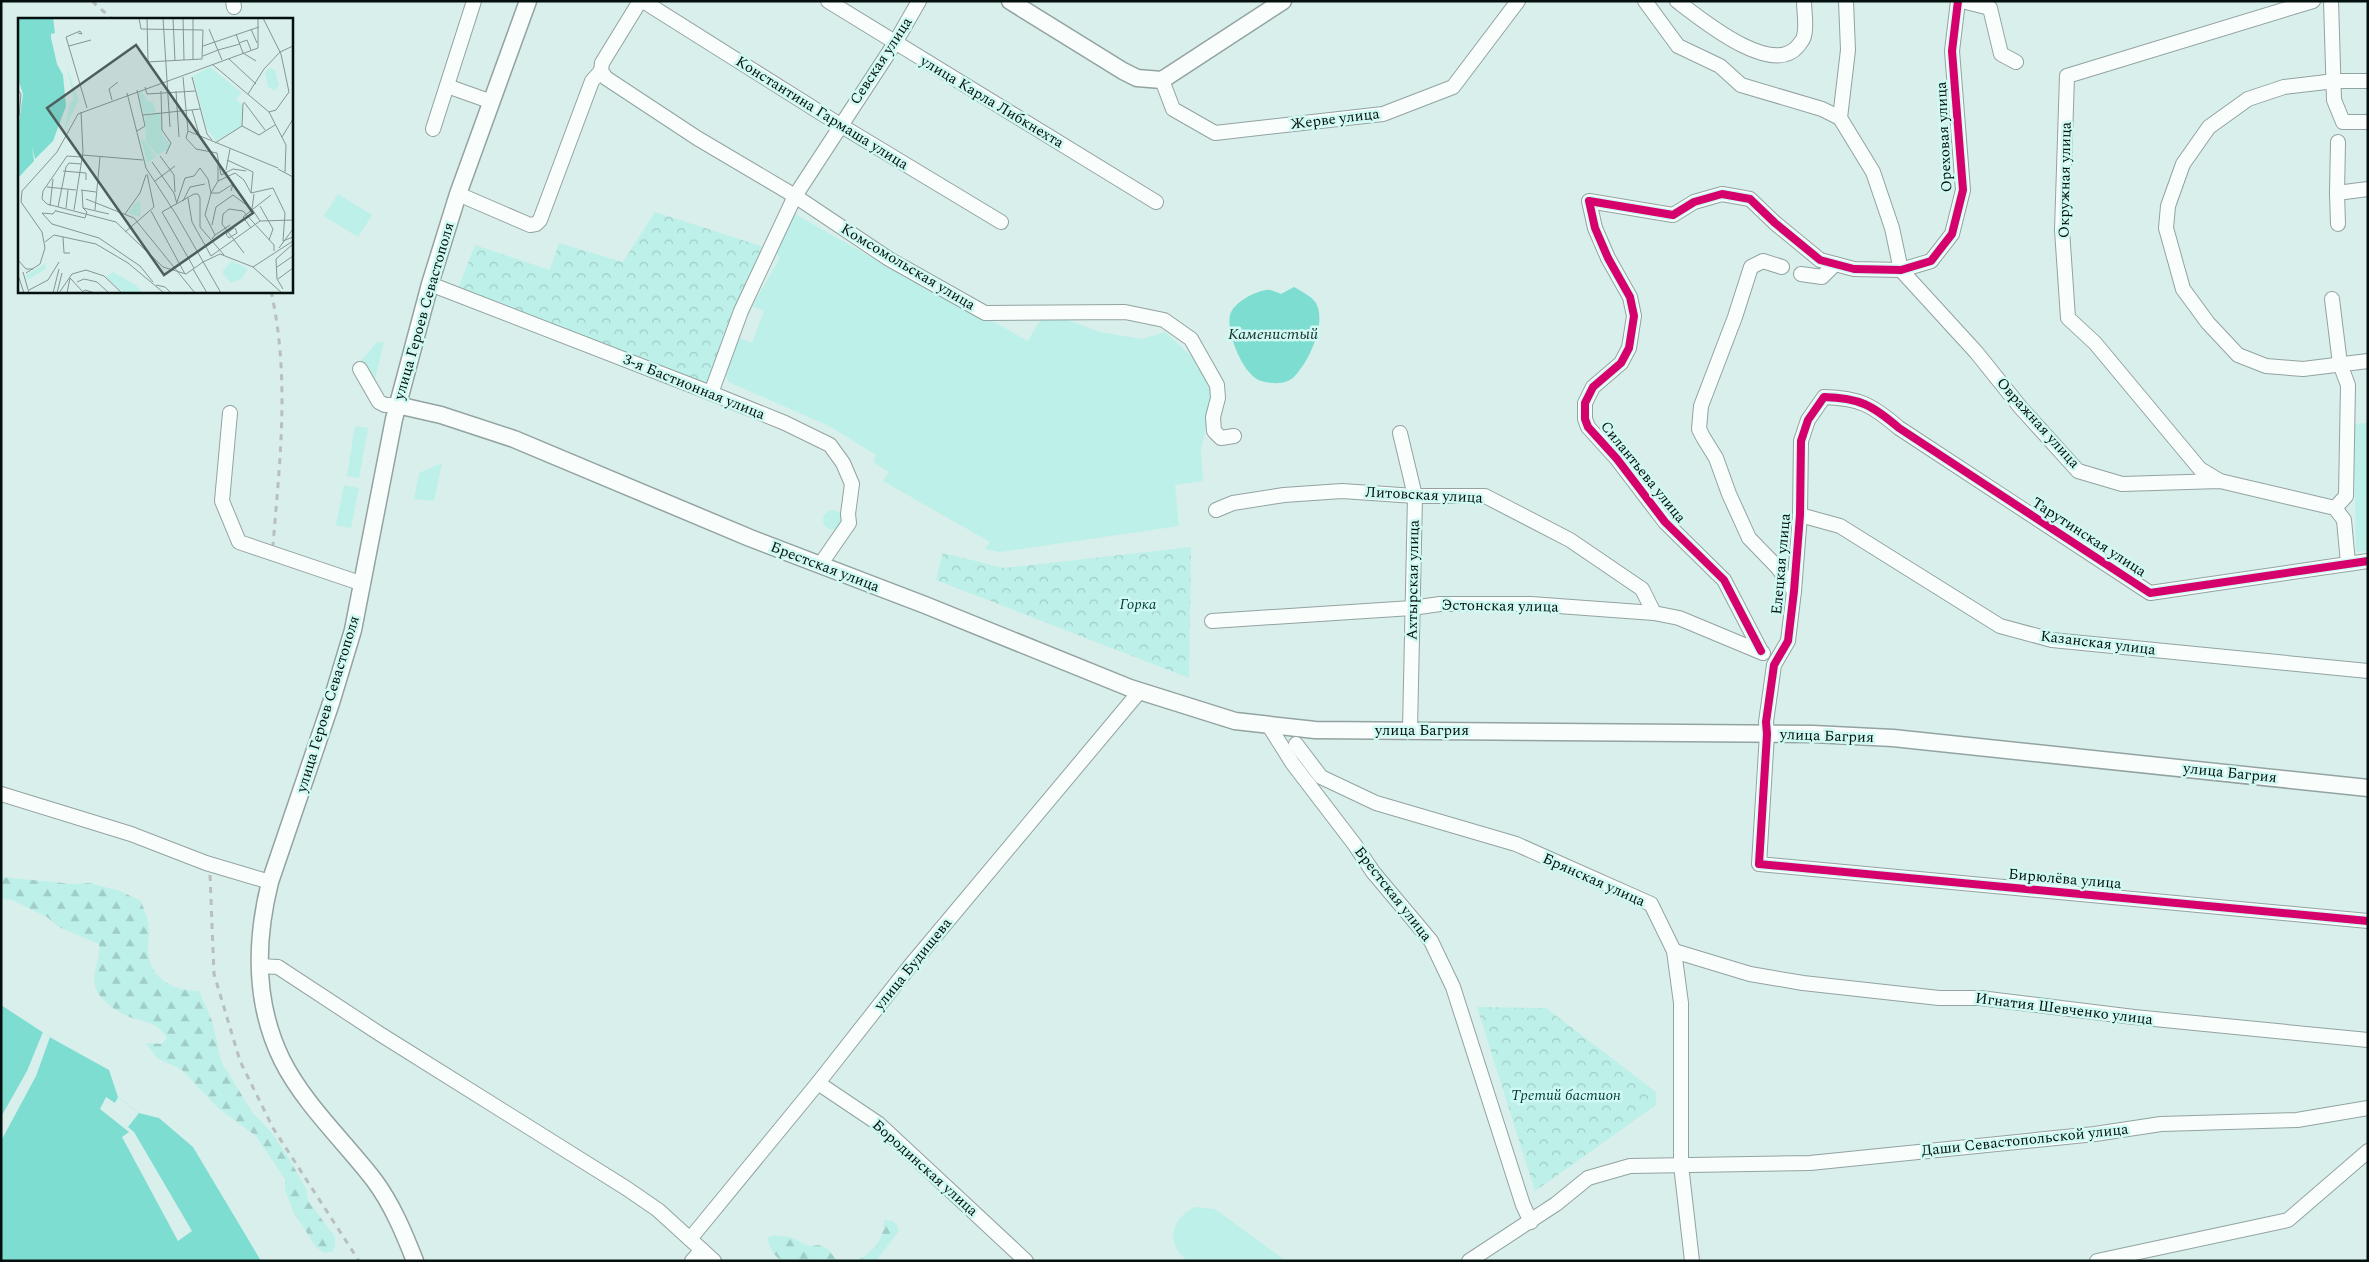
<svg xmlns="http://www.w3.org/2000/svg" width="2369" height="1262" font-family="Spectral,serif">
<defs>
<pattern id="forest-firs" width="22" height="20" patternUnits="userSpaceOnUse" patternTransform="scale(1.25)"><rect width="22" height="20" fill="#bcf0e8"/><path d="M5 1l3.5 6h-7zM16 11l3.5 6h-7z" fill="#a0cdc6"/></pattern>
<pattern id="park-crowns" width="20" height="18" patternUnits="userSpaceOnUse" patternTransform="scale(1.25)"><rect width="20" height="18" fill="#bcf0e8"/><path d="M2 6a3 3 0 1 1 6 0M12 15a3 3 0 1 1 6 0" fill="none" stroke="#a0cdc6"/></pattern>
</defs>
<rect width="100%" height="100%" fill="#d9efec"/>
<g fill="#bcf0e8">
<path d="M 338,194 L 372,215 L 358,237 L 324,216 Z"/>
<path d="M 793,213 L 917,283 L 919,281 L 1028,341 L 1045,312 L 1100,332 L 1142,339 L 1165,332 L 1200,364 L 1215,389 L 1201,449 L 1203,481 L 1175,485 L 1179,526 L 1000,552 L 985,549 L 990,542 L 883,481 L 889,472 L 873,462 L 876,455 L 829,426 L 729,382 L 724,374 L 739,338 L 752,343 L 764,311 L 752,306 L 780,258 L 775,252 Z"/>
<path d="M 377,342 L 384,342 L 375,378 L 369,377 L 361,361 Z"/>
<path d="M 2368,423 L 2368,551 L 2356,552 L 2354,424 Z"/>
<path d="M 355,426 L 368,428 L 359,478 L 347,476 Z"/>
<path d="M 442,463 L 434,501 L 414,499 L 419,473 Z"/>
<path d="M 344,485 L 359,488 L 351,528 L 336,525 Z"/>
<circle cx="833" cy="520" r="10"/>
<path d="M 1196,1207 L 1215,1209 L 1286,1261 L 1188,1261 C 1164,1244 1171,1217 1196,1207 Z"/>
</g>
<g fill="url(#forest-firs)">
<path d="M 1,877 L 73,884 L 89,883 L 120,891 L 141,901 C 143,908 147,915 148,923 C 150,933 147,944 148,954 C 152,980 174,991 199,991 L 212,1021 L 221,1061 L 252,1112 L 271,1132 L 290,1160 L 306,1189 L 308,1201 L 335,1237 L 335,1245 L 332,1252 L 323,1252 L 316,1247 L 293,1211 L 285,1190 L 285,1179 L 256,1136 L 218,1108 L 182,1070 L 157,1058 L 146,1043 L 162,1044 L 167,1038 C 157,1023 150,1023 135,1019 C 120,1014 99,1001 95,986 C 92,971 101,958 99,944 L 59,927 L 47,917 L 12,900 L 1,898 Z"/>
<path d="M 884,1220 L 892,1221 L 897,1225 L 899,1231 L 876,1261 L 857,1261 C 874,1251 884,1240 884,1220 Z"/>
<path d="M 773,1235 L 790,1237 L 809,1246 L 819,1245 L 828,1249 L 837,1261 L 781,1261 L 773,1253 L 767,1238 Z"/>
</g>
<g fill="url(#park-crowns)">
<path d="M 655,212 L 764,247 L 709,384 L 458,289 L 475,245 L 550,270 L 559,243 L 623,262 Z"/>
<path d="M 1191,547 L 1189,678 L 936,580 L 943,553 L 1004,568 Z"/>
<path d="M 1477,1007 L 1546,1008 L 1656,1092 L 1656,1105 L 1535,1191 Z"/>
</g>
<g fill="#7dddd1">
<path d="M 1294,287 C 1301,291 1311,296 1316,303 C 1327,323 1309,362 1294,377 C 1285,385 1272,384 1261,381 C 1243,376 1226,332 1230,315 C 1234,302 1254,292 1266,290 C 1271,289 1276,292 1281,294 Z"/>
<path d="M 1,1005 L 53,1039 L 109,1070 L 118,1097 L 139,1113 L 159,1118 L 193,1147 L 261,1261 L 1,1261 Z"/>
</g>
<g fill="#d9efec">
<path d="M 43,1032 L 50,1037 L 36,1076 L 1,1141 L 1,1117 L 27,1071 Z"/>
<path d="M 106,1097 L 115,1103 L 118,1097 L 139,1113 L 128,1127 L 134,1132 L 192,1231 L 178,1241 L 122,1137 L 129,1132 L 100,1109 Z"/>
</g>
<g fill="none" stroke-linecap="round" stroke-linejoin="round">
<defs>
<g id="minor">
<path d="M 233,1 L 234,7"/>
<path d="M 643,1 L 840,125 L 1001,222"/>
<path d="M 828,1 L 1156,202"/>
<path d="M 1645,1 L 1678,46 L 1720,66 L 1741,85 L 1822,109 L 1840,118"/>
<path d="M 1677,1 C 1701,19 1772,78 1798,46 C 1800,43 1804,39 1804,36 C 1807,26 1804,12 1804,1"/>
<path d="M 1846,1 L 1848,50 L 1840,118 L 1873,172 L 1892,228 L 1901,270"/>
<path d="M 1962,1 L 1990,8 L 2001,54 L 2016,62"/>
<path d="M 2331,1 L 2334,100 L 2343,122 L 2368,122"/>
<path d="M 601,71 L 606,78 L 697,138 L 795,196 L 889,259 L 985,313 L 1125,312 L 1164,320 L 1191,339 L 1217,385 L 1218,398 L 1213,417 L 1214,431 L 1221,438 L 1234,436"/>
<path d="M 601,71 L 602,63 L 640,1"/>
<path d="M 1162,80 L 1173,109 L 1215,133 L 1383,114 L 1453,87 L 1518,1"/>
<path d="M 2368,81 L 2335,81 L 2284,87 L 2248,99 L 2209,127 L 2183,164 L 2168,206 L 2166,228 L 2183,289 L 2208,323 L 2238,355 L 2266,366 L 2303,369 L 2368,361"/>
<path d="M 447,86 L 492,102"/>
<path d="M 433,129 L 474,1"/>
<path d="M 2338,142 L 2337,193 L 2368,189"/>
<path d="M 2337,193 L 2338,224"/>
<path d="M 458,194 L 530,225 L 536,224 L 540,220 L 592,81 L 601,71"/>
<path d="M 1782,267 L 1763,261 L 1751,267 L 1735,317 L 1701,406 L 1699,429 L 1703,437 L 1716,458 L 1729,494 L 1749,538 L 1778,568 L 1794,591"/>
<path d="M 1901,270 L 1976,352 L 2021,408 L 2078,471 L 2122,484 L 2220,481 L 2335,508 L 2344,520 L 2348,563"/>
<path d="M 1801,274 L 1822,277 L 1835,264"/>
<path d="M 430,284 L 711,393 L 785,423 L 830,445 L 843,463 L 852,484 L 848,514 L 849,523 L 820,565"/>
<path d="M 2332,299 L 2340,364 L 2348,385 L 2346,496 L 2335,508"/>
<path d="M 360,369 L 379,402 L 385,405 L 397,405"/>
<path d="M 711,393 L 741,311 L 795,196 L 895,43 L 919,1"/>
<path d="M 230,413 L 222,501 L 239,542 L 363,584"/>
<path d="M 1400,433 L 1415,496 L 1410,730"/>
<path d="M 2220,481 L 2200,469 L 2095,343 L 2068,318 L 2062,230 L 2067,76 L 2313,1"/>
<path d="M 1216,510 L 1233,503 L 1284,495 L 1342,491 L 1415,496 L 1485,496 L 1570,540 L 1642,589 L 1654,613"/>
<path d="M 1800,515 L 1840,526 L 2000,626 L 2052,640 L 2368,671"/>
<path d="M 2368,561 L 2150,593 L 1899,428 C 1872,405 1860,398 1824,397 L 1808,420 L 1801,441 L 1800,515 L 1794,591 L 1788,641 L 1774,665 L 1766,722 L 1767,734 L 1759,864 L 2368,921"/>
<path d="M 1212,621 L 1412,608 L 1440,604 L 1531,604 L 1654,613 L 1679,618 L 1763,653"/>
<path d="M 1761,651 L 1724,580 L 1665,522 L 1617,459 L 1588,427 L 1585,419 L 1585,403 L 1593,387 L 1621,363 L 1629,348 L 1634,316 L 1630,297 L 1608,258 L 1595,228 L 1589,201 L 1673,215 L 1694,202 L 1722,194 L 1750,199 L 1775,223 L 1820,260 L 1854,269 L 1901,270 L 1931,261 L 1952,234 L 1963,190 L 1952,51 L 1958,1"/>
<path d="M 1269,726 L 1293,764 L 1355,845 L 1373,872 L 1431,941 L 1453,987 L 1523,1205 L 1531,1222"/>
<path d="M 1296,744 L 1321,777 L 1376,803 L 1516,844 L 1651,904 L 1674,951 L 1681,1003 L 1681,1165 L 1692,1261"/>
<path d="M 1,794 L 131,834 L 206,863 L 270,882"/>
<path d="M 1674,951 L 1750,974 L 1803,983 L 1939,998 L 1980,998 L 2134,1017 L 2368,1040"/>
<path d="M 259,966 L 278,967 L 380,1034 L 626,1188 L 658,1210 L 714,1261"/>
<path d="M 818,1083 L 879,1124 L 1026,1261"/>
<path d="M 690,1239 L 818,1083 L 910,966 L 1140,691"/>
<path d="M 692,1261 L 702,1250"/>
<path d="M 1469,1261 L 1556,1204 L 1588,1178 L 1630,1166 L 1810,1163 L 2095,1134 L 2161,1124 L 2297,1120 L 2368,1108"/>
<path d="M 2097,1261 L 2288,1220 L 2368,1151"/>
</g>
<g id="major">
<path d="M 1010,1 L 1123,71 L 1137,78 L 1162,80 L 1283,1"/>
<path d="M 397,405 L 441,415 L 514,439 L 750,538 L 925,605 L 1130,688 L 1235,721 L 1315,730 L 1813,734 L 1893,738 L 2368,788"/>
<path d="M 415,1261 C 404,1233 392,1204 374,1180 C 344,1141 304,1104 282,1060 C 254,1003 255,942 270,882 L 331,703 L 353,630 L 394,419 L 430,284 L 458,194 L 528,1"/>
</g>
</defs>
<use href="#minor" stroke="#92a3a1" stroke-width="16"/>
<use href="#major" stroke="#92a3a1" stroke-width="19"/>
<use href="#minor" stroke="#f9fdfc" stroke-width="14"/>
<use href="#major" stroke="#f9fdfc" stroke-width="16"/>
<g stroke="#b9bfbd" stroke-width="3" stroke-dasharray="6 6" stroke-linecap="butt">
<path d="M 92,1 L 112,19"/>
<path d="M 271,291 C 290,376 280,459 273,545"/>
<path d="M 210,875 L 214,974 L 240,1061 L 273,1128 L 359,1261"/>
</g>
<defs>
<g id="cycleway">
<path d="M 2368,561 L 2150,593 L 1899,428 C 1872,405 1860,398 1824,397 L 1808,420 L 1801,441 L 1800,515 L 1794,591 L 1788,641 L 1774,665 L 1766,722 L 1767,734 L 1759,864 L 2368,921"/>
<path d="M 1761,651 L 1724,580 L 1665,522 L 1617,459 L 1588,427 L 1585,419 L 1585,403 L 1593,387 L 1621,363 L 1629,348 L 1634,316 L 1630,297 L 1608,258 L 1595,228 L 1589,201 L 1673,215 L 1694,202 L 1722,194 L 1750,199 L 1775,223 L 1820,260 L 1854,269 L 1901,270 L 1931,261 L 1952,234 L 1963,190 L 1952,51 L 1958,1"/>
</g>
</defs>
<use href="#cycleway" stroke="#cff9f2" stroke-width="11"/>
<use href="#cycleway" stroke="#d6006c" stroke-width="8"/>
</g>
<g text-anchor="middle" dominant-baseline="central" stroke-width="5" stroke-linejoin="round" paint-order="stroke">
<g font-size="15" fill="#03100e" stroke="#cff9f2">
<text transform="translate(881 61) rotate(-57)">Севская улица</text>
<text transform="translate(992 102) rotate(31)">улица Карла Либкнехта</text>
<text transform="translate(822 113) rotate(32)">Константина Гармаша улица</text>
<text transform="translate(1335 119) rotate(-7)">Жерве улица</text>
<text transform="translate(1944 137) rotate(-93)">Ореховая улица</text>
<text transform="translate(2065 180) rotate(-89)">Окружная улица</text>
<text transform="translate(908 267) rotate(31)">Комсомольская улица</text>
<text transform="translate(424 311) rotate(-74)">улица Героев Севастополя</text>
<text transform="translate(694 387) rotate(22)">3-я Бастионная улица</text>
<text transform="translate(2038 423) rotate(48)">Овражная улица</text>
<text transform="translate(1643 472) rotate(51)">Силантьева улица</text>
<text transform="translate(1424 495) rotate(3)">Литовская улица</text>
<text transform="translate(2089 537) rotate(33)">Тарутинская улица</text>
<text transform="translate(1781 564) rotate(-85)">Елецкая улица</text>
<text transform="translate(825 567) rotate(21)">Брестская улица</text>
<text transform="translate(1413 580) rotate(-89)">Ахтырская улица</text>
<text transform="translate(1500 606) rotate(1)">Эстонская улица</text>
<text transform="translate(2098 643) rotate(7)">Казанская улица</text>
<text transform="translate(328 704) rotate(-73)">улица Героев Севастополя</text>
<text x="1422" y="730">улица Багрия</text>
<text transform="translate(1827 736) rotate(2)">улица Багрия</text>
<text transform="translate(2230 773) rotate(6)">улица Багрия</text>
<text transform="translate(2065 879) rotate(5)">Бирюлёва улица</text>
<text transform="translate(1594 880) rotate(24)">Брянская улица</text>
<text transform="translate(1393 894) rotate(52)">Брестская улица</text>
<text transform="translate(913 964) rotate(-51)">улица Будищева</text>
<text transform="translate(2064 1009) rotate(7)">Игнатия Шевченко улица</text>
<text transform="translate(2025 1140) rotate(-6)">Даши Севастопольской улица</text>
<text transform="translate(925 1168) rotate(42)">Бородинская улица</text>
</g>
<g font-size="15" font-style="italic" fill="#003c36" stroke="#cff9f2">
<text x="1138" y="604">Горка</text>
<text x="1566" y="1095">Третий бастион</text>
</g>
<g font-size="16" font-style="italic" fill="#182e2a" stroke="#cff9f2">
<text x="1273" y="334">Каменистый</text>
</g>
</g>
<g transform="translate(18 18)">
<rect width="275" height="275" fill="#d9efec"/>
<path d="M 251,50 L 257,52 L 261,67 L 257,72 L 260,74 L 250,69 L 247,55 ZM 142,94 L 145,117 L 152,126 L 150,132 L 139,137 L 128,124 L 127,98 Z" fill="#bcf0e8"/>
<path d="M 48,48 L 61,82 L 46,113 L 52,84 L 56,81 ZM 28,245 L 28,251 L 9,262 L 8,257 Z" fill="#bcf0e8"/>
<path d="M 192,49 L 224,75 L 218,81 L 224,87 L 223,108 L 198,123 L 189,111 L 175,58 ZM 124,73 L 130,84 L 135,84 L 138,94 L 126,96 L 120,74 ZM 125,121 L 138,139 L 129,145 L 123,122 ZM 120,182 L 123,186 L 122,199 L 110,195 ZM 214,243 L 230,251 L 223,261 L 213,265 L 204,254 ZM 95,254 L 117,267 L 125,275 L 106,275 L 88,259 Z" fill="#bcf0e8"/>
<path d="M 0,0 L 35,0 L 37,15 L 33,16 L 33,20 L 39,46 L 45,57 L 48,88 L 35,123 L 17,141 L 14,129 L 16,143 L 0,160 L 0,111 L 5,76 L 0,61 Z" fill="#7dddd1"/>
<path fill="none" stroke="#839693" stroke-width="1" d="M 121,0 L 123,11 L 185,12 L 184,41 L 129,44M 129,0 L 130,43M 145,0 L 152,109M 155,0 L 157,43M 165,0 L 166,42M 175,0 L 175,42M 245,0 L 263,36 L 271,74 L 258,92 L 251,94M 191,11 L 204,42M 233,11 L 239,25M 60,15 L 64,16 L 62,13 L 48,19 L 69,90M 218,16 L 225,35 L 238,43M 221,25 L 229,22 L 233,32M 51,28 L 73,22M 185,28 L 241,9M 200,32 L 222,26M 185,38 L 200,32M 211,41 L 238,66M 194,46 L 251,94 L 268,127 L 267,154M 165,59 L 170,113 L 260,150M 174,59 L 189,116 L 194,122M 127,69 L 129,76 L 177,73M 0,72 L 3,76 L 1,98M 119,72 L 127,108 L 119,113M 143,73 L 144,112 L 153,125 L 148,136M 158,73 L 161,119M 109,75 L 128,150 L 159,198 L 203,275M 230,76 L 246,51 L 262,34 L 275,28M 94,82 L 91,71 L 100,64M 226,84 L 247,112M 174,92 L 181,116M 125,97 L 182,91M 224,108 L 241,117 L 257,107M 224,108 L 225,85M 170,113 L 168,120 L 178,131 L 199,135M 264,119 L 275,101M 197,125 L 224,108M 199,135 L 203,157 L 215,151 L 228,153M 64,137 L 125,142M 142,138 L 156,157 L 157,174M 64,139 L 49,138 L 25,173 L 24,181 L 29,186 L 98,204 L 145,249 L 168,256 L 185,244M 200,142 L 200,163M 209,142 L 235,154 L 233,175M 134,144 L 156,175 L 159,186M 182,150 L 190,161 L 193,175M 260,151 L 275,159M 208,152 L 212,131M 45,153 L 68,155 L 68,162M 137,163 L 157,148M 29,169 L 58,172M 63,172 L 78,174M 64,172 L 65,190 L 91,196M 193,175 L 201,175 L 215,166 L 213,173M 170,180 L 174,204 L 193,238 L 242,203 L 275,202M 68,181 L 116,200 L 177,275M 165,183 L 172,169 L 187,166M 159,184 L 167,160 L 176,158 L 182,150M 32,188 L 35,161M 242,188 L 255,211 L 251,222M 40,189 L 48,149 L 51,145 L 63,146M 48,190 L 50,172M 234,191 L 236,176M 56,192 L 65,134 L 63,94M 77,192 L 82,139M 38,193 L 67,200 L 69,194 L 65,190M 133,193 L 167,256M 24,195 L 34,206 L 81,220 L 122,248 L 135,264M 24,195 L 35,196 L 38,192M 107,196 L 122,175 L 128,157M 194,207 L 198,189 L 215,177 L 234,191 L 242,203M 216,210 L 208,216 L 211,220 L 219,215 L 217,210M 233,210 L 225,199 L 253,177M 107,214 L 136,189 L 129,156M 197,217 L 212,207M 45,219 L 46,235 L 52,235M 194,221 L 197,217 L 187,197 L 193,175 L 200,163 L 217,155 L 226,162 L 233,175 L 255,170 L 267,195 L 265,223 L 275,219M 27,224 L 36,217 L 78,226 L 110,245 L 146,275M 261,230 L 275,211M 226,235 L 204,206 L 205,196 L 211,191 L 225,193 L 256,227 L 256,233M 0,242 L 8,251 L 15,251M 185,244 L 202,236 L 235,249 L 275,223M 235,249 L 264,275M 259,249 L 275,238M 176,250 L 144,194 L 176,176 L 180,176 L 182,180 L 182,209 L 206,237M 175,251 L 189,275M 5,254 L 11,275M 8,255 L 22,246 L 27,230 L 24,214 L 3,184 L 4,173 L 39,134 L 60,96 L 240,30 L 240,0M 0,257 L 6,275M 52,260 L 66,275M 260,261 L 275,250M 59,264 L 66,261 L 79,264 L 91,275M 138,267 L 147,269 L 153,275M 265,271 L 259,261 L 258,241 L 275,226M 11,272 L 30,262 L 41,244M 35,275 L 41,251M 39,275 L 44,255M 41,275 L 54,256 L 68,252 L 86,258 L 104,275M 49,275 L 52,260M 63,275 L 67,272 L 77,275"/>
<path fill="#4e5e5c" fill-opacity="0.15" stroke="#4e5e5c" stroke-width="2.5" d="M 118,27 L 235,195 L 146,257 L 29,90 Z"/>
<rect width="275" height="275" fill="none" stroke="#03100e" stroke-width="2.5"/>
</g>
<rect width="2369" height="1262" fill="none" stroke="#03100e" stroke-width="5"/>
</svg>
